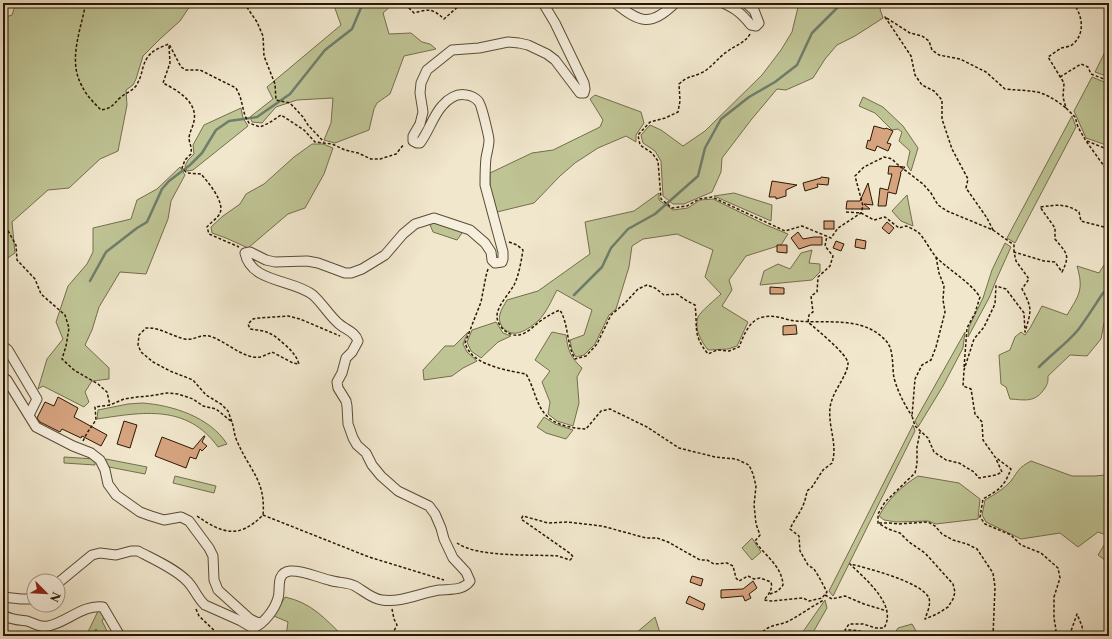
<svg xmlns="http://www.w3.org/2000/svg" width="1112" height="639" font-family="'Libre Caslon Text',serif">
<rect width="100%" height="100%" fill="#f1e7cd"/>
<filter id="stains"><feTurbulence type="fractalNoise" baseFrequency=".005" numOctaves="4"/><feColorMatrix values="0 0 0 0 .2 0 0 0 0 .09 0 0 0 0 .02 0 0 0 .5 -.17"/></filter>
<radialGradient id="worn" r=".72"><stop offset=".6" stop-color="#630" stop-opacity="0"/><stop offset="1" stop-color="#630" stop-opacity=".3"/></radialGradient>
<g fill="#bfc495" stroke="#756e4b">
<path d="M 16,3 L 192,3 L 180,21 L 161,38 L 143,56 L 136,79 L 133,85 L 126,90 L 127,105 L 118,151 L 100,159 L 69,188 L 48,190 L 12,222 L 15,253 L 3,261 L 3,18 L 12,15 Z"/>
<path d="M 333,3 L 394,3 L 383,13 L 389,34 L 411,33 L 422,42 L 430,44 L 436,49 L 404,56 L 390,94 L 377,103 L 374,109 L 369,130 L 335,143 L 324,140 L 331,123 L 333,98 L 297,100 L 276,107 L 262,123 L 252,122 L 250,117 L 273,99 L 267,87 L 341,25 Z"/>
<path d="M 799,3 L 884,3 L 880,9 L 883,18 L 855,36 L 837,45 L 825,59 L 813,78 L 786,90 L 777,89 L 751,120 L 722,158 L 721,172 L 712,192 L 684,204 L 673,204 L 663,196 L 661,161 L 655,151 L 643,143 L 641,135 L 650,125 L 661,130 L 683,146 L 705,131 L 762,75 L 781,50 L 792,32 Z"/>
<path d="M 1109,44 L 1109,77 L 1095,72 Z"/>
<path d="M 1092,77 L 1109,84 L 1109,146 L 1086,138 L 1074,111 Z"/>
<path d="M 595,95 L 641,112 L 644,123 L 636,135 L 636,142 L 626,136 L 598,148 L 575,163 L 560,176 L 534,203 L 497,212 L 490,190 L 490,173 L 532,153 L 553,150 L 600,127 L 603,120 L 590,99 Z"/>
<path d="M 863,97 L 883,107 L 903,126 L 918,148 L 911,171 L 907,165 L 910,151 L 899,141 L 902,132 L 898,129 L 892,130 L 875,113 L 859,106 Z"/>
<path d="M 241,108 L 243,118 L 248,126 L 193,170 L 187,171 L 185,166 L 188,160 L 194,154 L 193,145 L 204,125 Z"/>
<path d="M 1072,116 L 1076,127 L 1015,243 L 1007,238 Z"/>
<path d="M 312,144 L 323,144 L 333,148 L 324,174 L 305,208 L 288,214 L 248,248 L 226,238 L 212,233 L 211,227 L 223,216 L 240,204 L 246,194 L 264,184 L 294,157 Z"/>
<path d="M 180,167 L 185,175 L 171,201 L 168,219 L 146,274 L 120,272 L 99,307 L 92,330 L 85,345 L 109,368 L 109,379 L 92,381 L 85,392 L 89,402 L 84,407 L 43,386 L 38,389 L 47,359 L 63,339 L 56,322 L 68,286 L 87,264 L 93,252 L 93,228 L 131,219 L 137,200 L 157,189 Z"/>
<path d="M 659,193 L 659,200 L 673,210 L 688,208 L 700,200 L 713,199 L 766,225 L 788,234 L 781,245 L 746,256 L 729,280 L 732,290 L 722,306 L 748,322 L 737,346 L 728,349 L 708,350 C 701,341 694,329 698,317 C 701,311 716,299 721,294 L 705,277 L 713,250 L 677,234 L 643,239 L 632,246 L 629,267 L 616,309 L 609,315 L 595,344 L 584,355 L 576,357 L 572,350 L 570,340 L 584,335 L 592,310 L 557,290 C 551,301 547,312 538,321 C 532,326 524,332 517,333 C 506,335 497,324 500,314 C 501,309 505,304 507,300 L 538,291 L 590,254 L 585,222 L 634,211 Z"/>
<path d="M 734,193 L 772,205 L 771,221 L 714,196 Z"/>
<path d="M 907,195 L 913,226 L 901,221 L 892,211 Z"/>
<path d="M 429,222 L 437,222 L 464,230 L 457,240 L 433,232 Z"/>
<path d="M 1005,243 L 1011,247 L 997,278 L 989,298 L 968,337 L 969,327 L 983,298 L 992,270 Z"/>
<path d="M 812,250 L 809,263 L 820,264 L 820,272 L 812,280 L 760,285 L 764,271 L 778,264 L 790,269 L 801,253 Z"/>
<path d="M 1104,265 L 1109,265 L 1109,320 L 1104,323 L 1101,339 L 1087,356 L 1070,355 L 1048,376 C 1048,382 1048,383 1045,388 C 1035,403 1026,400 1010,399 L 1006,387 L 1001,384 L 999,355 L 1010,350 L 1015,337 L 1021,332 L 1025,335 L 1030,328 L 1042,306 L 1067,315 C 1079,295 1084,290 1077,266 L 1099,273 Z"/>
<path d="M 496,322 L 503,333 L 511,336 L 498,342 L 481,358 L 471,351 L 467,342 L 472,330 Z"/>
<path d="M 468,332 L 463,344 L 467,352 L 477,361 L 463,368 L 452,376 L 424,380 L 423,370 L 445,346 L 454,346 Z"/>
<path d="M 552,332 L 566,335 C 568,350 570,357 582,368 L 577,377 L 579,403 L 573,426 L 557,421 L 548,414 L 550,402 L 542,382 L 550,371 L 535,360 Z"/>
<path d="M 965,332 L 963,348 L 943,386 L 918,427 L 915,421 Z"/>
<path d="M 142,403 C 172,405 210,417 227,444 L 218,447 C 187,404 143,412 97,419 L 98,410 L 128,404 Z"/>
<path d="M 544,417 L 555,424 L 573,430 L 566,439 L 546,433 L 537,427 Z"/>
<path d="M 913,425 L 915,431 L 833,596 L 829,591 Z"/>
<path d="M 64,457 L 95,459 L 95,465 L 64,463 Z"/>
<path d="M 106,459 L 147,467 L 145,474 L 104,466 Z"/>
<path d="M 1031,461 L 1072,476 L 1094,476 L 1106,475 L 1109,468 L 1109,536 L 1098,532 L 1078,547 L 1060,533 L 1021,539 L 986,522 L 982,515 L 985,500 C 994,495 1004,489 1011,481 C 1019,470 1018,468 1031,461 Z"/>
<path d="M 175,476 L 216,486 L 214,493 L 173,483 Z"/>
<path d="M 918,476 L 959,483 L 980,499 L 978,519 L 936,524 L 928,521 L 896,522 L 884,520 L 879,516 C 888,499 902,486 918,476 Z"/>
<path d="M 1109,537 L 1109,563 L 1098,555 Z"/>
<path d="M 752,538 L 761,552 L 752,560 L 742,548 Z"/>
<path d="M 285,597 C 312,603 324,618 343,636 L 286,636 L 288,622 L 274,616 Z"/>
<path d="M 825,600 L 827,608 L 811,636 L 800,636 Z"/>
<path d="M 99,609 L 105,616 L 102,621 L 108,633 L 105,636 L 86,636 Z"/>
<path d="M 655,617 L 661,636 L 622,636 L 623,634 L 636,633 Z"/>
<path d="M 912,624 L 919,636 L 893,636 L 898,628 Z"/>
</g>
<g fill="none" stroke-linecap="round" stroke-linejoin="round">
<g stroke="#6f7d6b" stroke-width="2.5">
<path d="M 90,281 L 106,252 L 137,228 L 147,222 L 162,189 L 169,181 L 190,165 L 202,153 L 216,130 L 229,121 L 257,117 L 290,94 L 325,50 L 352,29 L 363,3"/>
<path d="M 574,295 L 602,267 L 611,248 L 628,229 L 655,214 L 698,176 L 705,148 L 721,119 L 749,97 L 775,82 L 797,65 L 812,33 L 842,3"/>
<path d="M 1039,367 C 1052,354 1066,344 1078,330 C 1087,318 1095,305 1103,293 L 1109,289"/>
<path d="M 93,636 L 96,630"/>
</g>
</g>
<g fill="#d7a480" stroke="#2b1701">
<path d="M 874,126 L 885,129 L 886,128 L 893,131 L 887,143 L 891,144 L 888,151 L 877,146 L 875,151 L 866,148 L 868,140 L 870,141 Z"/>
<path d="M 889,166 L 905,167 L 900,173 L 901,173 L 896,194 L 888,192 L 886,206 L 878,206 L 880,188 L 888,190 L 892,174 L 888,174 Z"/>
<path d="M 821,177 L 829,178 L 828,185 L 817,184 L 818,187 L 805,191 L 803,183 L 821,178 Z"/>
<path d="M 772,181 L 797,185 L 786,190 L 786,196 L 776,199 L 776,197 L 769,197 Z"/>
<path d="M 868,183 L 873,205 L 864,204 L 870,209 L 846,209 L 847,201 L 860,201 Z"/>
<rect x="824" y="221" width="10" height="8"/>
<path d="M 887,222 L 894,228 L 889,234 L 882,228 Z"/>
<path d="M 798,232 L 803,239 L 814,237 L 822,237 L 822,245 L 811,245 L 799,249 L 791,238 Z"/>
<path d="M 856,239 L 866,241 L 865,249 L 855,247 Z"/>
<path d="M 836,241 L 844,244 L 841,251 L 833,248 Z"/>
<path d="M 777,245 L 787,245 L 787,253 L 777,252 Z"/>
<path d="M 770,287 L 784,288 L 784,294 L 770,294 Z"/>
<path d="M 796,325 L 797,334 L 783,335 L 783,326 Z"/>
<path d="M 58,397 L 78,408 L 74,417 L 107,435 L 101,446 L 82,436 L 81,438 L 62,429 L 60,432 L 40,422 L 37,418 L 45,402 L 54,406 Z"/>
<path d="M 124,421 L 137,425 L 130,448 L 117,444 Z"/>
<path d="M 204,436 L 205,436 L 202,442 L 207,446 L 202,451 L 200,449 L 196,459 L 190,457 L 186,468 L 155,456 L 162,437 L 193,449 Z"/>
<path d="M 692,576 L 703,579 L 701,586 L 690,582 Z"/>
<path d="M 753,581 L 757,588 L 749,594 L 751,598 L 745,601 L 743,596 L 721,598 L 721,590 L 743,589 Z"/>
<path d="M 689,596 L 705,604 L 703,610 L 686,603 Z"/>
</g>
<g fill="none" stroke-linecap="round" stroke-linejoin="round">
<defs>
<g id="street">
<path d="M 615,3 C 640,23 651,27 675,3"/>
<path d="M 723,3 C 736,9 741,13 751,25 L 756,26 L 759,23 L 754,10 L 746,3"/>
<path d="M 3,346 L 8,350 L 37,399 L 29,415"/>
<path d="M 3,377 L 7,380 L 36,427 L 73,446 L 91,453 L 100,460 L 105,470 L 108,484 L 116,495 L 140,512 L 151,516 L 164,520 L 181,517 L 189,521 L 209,548 L 213,556 L 214,580 L 218,590 L 250,619 L 256,622 L 261,623"/>
<path d="M 58,583 L 92,555 L 100,553 L 116,555 L 131,551 L 138,551 C 153,559 174,568 186,580 C 194,587 197,598 205,605 L 241,621 L 253,628 C 264,624 275,609 278,598 C 281,589 275,573 290,571 C 303,570 316,577 329,580 C 337,583 348,582 355,586 C 364,591 372,599 382,600 C 401,603 420,593 439,590 C 450,589 463,591 470,581 L 466,572 L 453,558 L 444,539 L 441,528 L 435,514 L 429,506 L 398,491 L 381,476 L 372,465 L 366,453 L 357,445 L 353,438 L 348,424 L 347,406 L 346,401 L 338,388 L 337,382 L 342,373 L 346,358 L 352,352 L 358,341 C 355,331 345,330 338,323 C 329,315 322,303 313,295 C 293,279 251,283 245,253 L 250,252 L 266,260 L 275,262 L 307,261 L 318,263 L 345,273 L 351,273 L 362,269 L 385,255 L 403,234 L 415,224 L 434,218 L 470,230 L 485,243 L 491,252 L 492,260 L 495,263 L 502,262 L 503,259 L 503,252 L 485,185 C 485,176 485,167 486,158 C 487,152 489,146 489,140 C 489,137 481,103 479,102 C 476,98 470,95 466,95 C 457,93 448,99 442,106 C 433,116 429,131 420,143 L 417,143 L 413,141 L 413,136 L 420,124 L 423,112 L 420,93 L 421,83 L 427,70 L 452,50 L 479,48 L 508,42 L 519,43 L 528,45 L 547,54 L 555,60 L 580,93 L 584,93 L 585,89 L 584,83 L 555,23 L 543,3"/>
<path d="M 3,597 L 21,599 L 34,599"/>
<path d="M 3,615 C 11,620 19,620 27,621 C 34,623 40,628 48,626 C 66,623 83,604 103,607 L 120,636"/>
</g>
</defs>
<use href="#street" stroke="#5c4b34" stroke-width="11"/>
<g stroke="#2b1701" stroke-width="1.5" stroke-dasharray="3 2" stroke-linecap="butt">
<path d="M 66,3 L 71,3"/>
<path d="M 79,3 L 85,7 C 80,32 68,62 82,86 C 86,95 94,103 101,110 C 113,108 113,104 121,97 C 126,93 132,91 136,86 C 139,81 141,76 142,71 C 146,54 153,50 169,44 L 181,67 L 186,70 L 200,70 L 236,88 L 240,96 L 245,116 L 249,123 L 260,127 L 269,123 L 281,115 L 304,130 L 315,142 L 332,144 L 345,150 L 358,153 L 371,159 L 380,159 L 396,154 L 404,144"/>
<path d="M 244,3 L 257,22 L 263,36 L 264,56 L 275,84 L 276,100 L 290,103 L 303,117 L 308,125 L 324,142"/>
<path d="M 407,3 L 409,8 L 414,13 C 429,9 432,8 444,19 L 462,3"/>
<path d="M 1073,3 C 1082,14 1086,33 1073,44 C 1070,47 1065,47 1061,48 C 1057,51 1052,54 1048,57 L 1064,83 L 1063,97 L 1066,108 L 1075,117 L 1078,127 L 1086,141 L 1109,173"/>
<path d="M 750,34 C 745,43 736,45 728,51 C 718,57 712,68 701,73 C 691,78 689,75 679,84 L 680,101 L 678,112 L 665,118 L 650,122 L 638,135 L 640,145 L 652,153 L 658,161 L 661,199 L 672,208 L 687,206 L 699,199 L 712,197 L 785,231 L 802,226 L 831,238 L 838,228 L 861,213 L 863,206 L 855,176 L 864,167 L 884,157 L 892,159 L 897,164 L 923,184 L 931,193 L 938,205 L 947,211 L 993,230 L 987,218 L 966,188 L 968,179 L 952,149 L 942,119 L 942,100 L 934,91 L 922,85 L 915,75 L 911,56 L 885,17 L 910,33 L 922,36 L 929,41 L 932,50 L 939,55 L 960,59 L 986,72 L 1005,89 C 1036,92 1040,88 1066,108"/>
<path d="M 169,46 L 170,63 L 163,83 C 177,90 198,102 194,121 C 193,127 189,133 189,139 C 190,145 192,147 191,154 L 185,160 L 182,168 L 187,173 L 201,174 C 208,182 225,202 220,213 C 218,218 211,222 207,227 L 209,234 L 239,247"/>
<path d="M 1060,77 L 1081,64 L 1088,67 L 1091,74 L 1109,81"/>
<path d="M 1087,141 L 1109,150"/>
<path d="M 846,212 L 861,213 L 874,220 L 885,217 L 899,228 L 906,226 C 911,228 917,231 920,234 C 926,241 930,250 936,257 C 951,272 968,280 980,297 L 975,313 L 967,328 L 964,368"/>
<path d="M 3,222 L 16,245 L 17,260 L 35,279 L 41,294 L 65,315 L 69,328 L 66,346 L 62,359 L 74,370 L 98,384 L 107,392 L 110,405"/>
<path d="M 993,230 L 1014,245 L 1014,252"/>
<path d="M 509,242 L 517,245 L 523,250 C 521,262 519,275 514,285 C 509,294 498,305 497,315 C 496,325 508,337 519,335 C 526,334 533,327 539,322 C 546,317 552,313 560,310 C 569,325 566,343 575,359 L 586,356 L 597,344 L 611,315 L 625,303 L 638,289 L 647,285 L 655,288 L 664,295 L 677,294 L 687,301 L 695,305 C 698,328 692,334 708,354 L 717,350 L 729,351 L 739,347 C 744,335 749,320 763,317 C 775,314 785,320 796,321 C 827,324 864,315 887,342 C 894,351 892,367 894,378 C 898,392 904,404 912,416"/>
<path d="M 936,257 L 939,273 L 944,286 L 943,300 L 945,312 L 936,347 L 931,360 L 922,365 L 915,379 L 912,416 L 915,426 L 928,438 L 934,452 L 946,460 L 959,463 L 974,472 L 979,478 L 996,475 L 1002,472 L 996,459"/>
<path d="M 488,269 L 486,276 L 481,302 L 465,343 C 466,345 467,349 469,351 C 479,366 510,371 526,374 C 534,387 536,404 545,414 C 555,426 573,428 586,429 L 601,411 L 610,409 L 647,427 L 679,448 L 715,457 L 736,459 L 749,465 L 753,474 L 756,486 L 754,505 L 756,524 L 760,535 L 755,541 C 765,556 782,566 783,585 L 778,591 L 770,594"/>
<path d="M 83,441 L 87,433 L 96,420 L 95,407 L 110,405 L 124,399 L 137,397 L 149,396 L 167,393 L 178,394 L 193,399 L 203,406 L 216,409 L 232,422 L 228,411 L 221,404 L 206,395 L 193,380 L 170,371 L 153,362 L 141,352 L 138,345 L 139,335 L 146,328 C 160,327 171,336 185,339 C 193,341 200,334 209,336 C 225,340 244,360 260,357 C 264,356 268,354 272,352 L 293,363 L 299,364 C 296,355 291,350 284,344 C 271,332 267,331 250,329 L 248,324 L 253,319 L 259,318 L 288,316 L 300,319 L 340,336"/>
<path d="M 263,515 L 369,557 L 444,580"/>
<path d="M 197,516 C 223,534 239,539 263,515 C 266,480 249,470 237,441 C 234,435 234,428 232,422"/>
<path d="M 879,523 L 890,523 L 898,524 L 928,522 L 935,526 L 942,534 L 953,540 L 967,544 L 977,549 L 993,573 L 995,587 L 993,636"/>
<path d="M 457,543 C 479,558 531,554 558,556 L 570,560 L 573,557 L 571,554 L 521,519 L 523,516 L 548,523 L 567,522 L 602,526 L 646,538 L 657,538 L 668,542 L 700,560 L 707,560 L 714,564 L 727,563 L 733,566 L 736,578 L 739,581 L 748,576 L 754,579 L 760,578 L 771,582 C 773,589 769,594 764,600 L 771,601 L 803,598 L 809,601 L 822,598 L 827,592 L 819,577 L 814,569 L 808,565 L 800,551 L 799,536 L 790,529 C 797,514 804,510 807,491 L 812,487 L 823,470 L 832,463 C 838,445 828,427 830,408 C 831,398 837,389 842,380 C 844,376 848,369 848,363 C 847,354 816,329 808,322 L 809,315 L 813,312 L 811,296 L 817,292 L 818,277 L 830,266 L 833,256 L 825,246 L 827,236"/>
<path d="M 825,595 L 832,599 L 845,596 L 864,604 L 887,611"/>
<path d="M 196,609 L 199,616 L 220,636"/>
<path d="M 392,609 L 394,619 L 397,625 L 393,633 L 397,636"/>
<path d="M 760,636 C 766,624 779,626 789,621 C 800,615 811,607 822,601 L 822,598"/>
<path d="M 870,636 C 863,630 854,630 845,630 L 849,624 L 863,624 L 876,628 L 884,628 C 898,605 865,579 850,564 C 867,568 922,582 929,598 C 931,605 927,613 925,619 L 937,614 L 948,607 L 953,599 L 955,592 L 953,584 L 925,553 L 909,542 L 900,533 L 888,529 L 878,523 L 878,514 L 885,502 L 915,473 L 917,464 L 917,447 L 920,432"/>
<path d="M 1052,636 L 1056,630 L 1054,618 L 1054,597 L 1060,578 L 1058,568 L 1041,553 L 1021,545 L 1011,535 L 985,524 L 980,517 L 983,499 C 999,490 1004,487 1011,469 L 995,457 L 983,440 L 982,422 L 975,414 L 971,389 L 963,386 L 964,370 L 974,339 L 984,327 L 995,304 L 996,286 L 1006,289 L 1024,313 L 1025,332 C 1031,311 1033,309 1022,289 L 1029,279 L 1016,261 L 1014,252 L 1044,261 L 1055,262 L 1062,272 C 1071,254 1066,253 1055,239 L 1055,228 L 1040,207 C 1057,205 1065,203 1079,212 L 1081,221 L 1104,227 L 1109,230"/>
<path d="M 1063,636 L 1071,631 L 1077,614 L 1082,626 L 1083,636"/>
</g>
<use href="#street" stroke="#f6efde" stroke-width="9"/>
</g>
<rect width="1112" height="639" fill="none" stroke="#f1e7cd" stroke-width="16"/>
<rect x="4" y="4" width="1104" height="631" fill="none" stroke="#2b1701" stroke-width="2"/>
<rect x="8" y="8" width="1096" height="623" fill="none" stroke="#2b1701"/>
<g transform="translate(46 593) rotate(114)"><circle r="19" fill="#f6efde" stroke="#a59986"/>
<path d="M0-3L7 15L0 10L-7 15Z" fill="#8f2418"/>
<text y="-6" font-size="11" font-weight="bold" text-anchor="middle" fill="#2b1701">N</text>
</g>
<rect width="100%" height="100%" filter="url(#stains)"/>
<rect width="100%" height="100%" fill="url(#worn)"/>
</svg>
